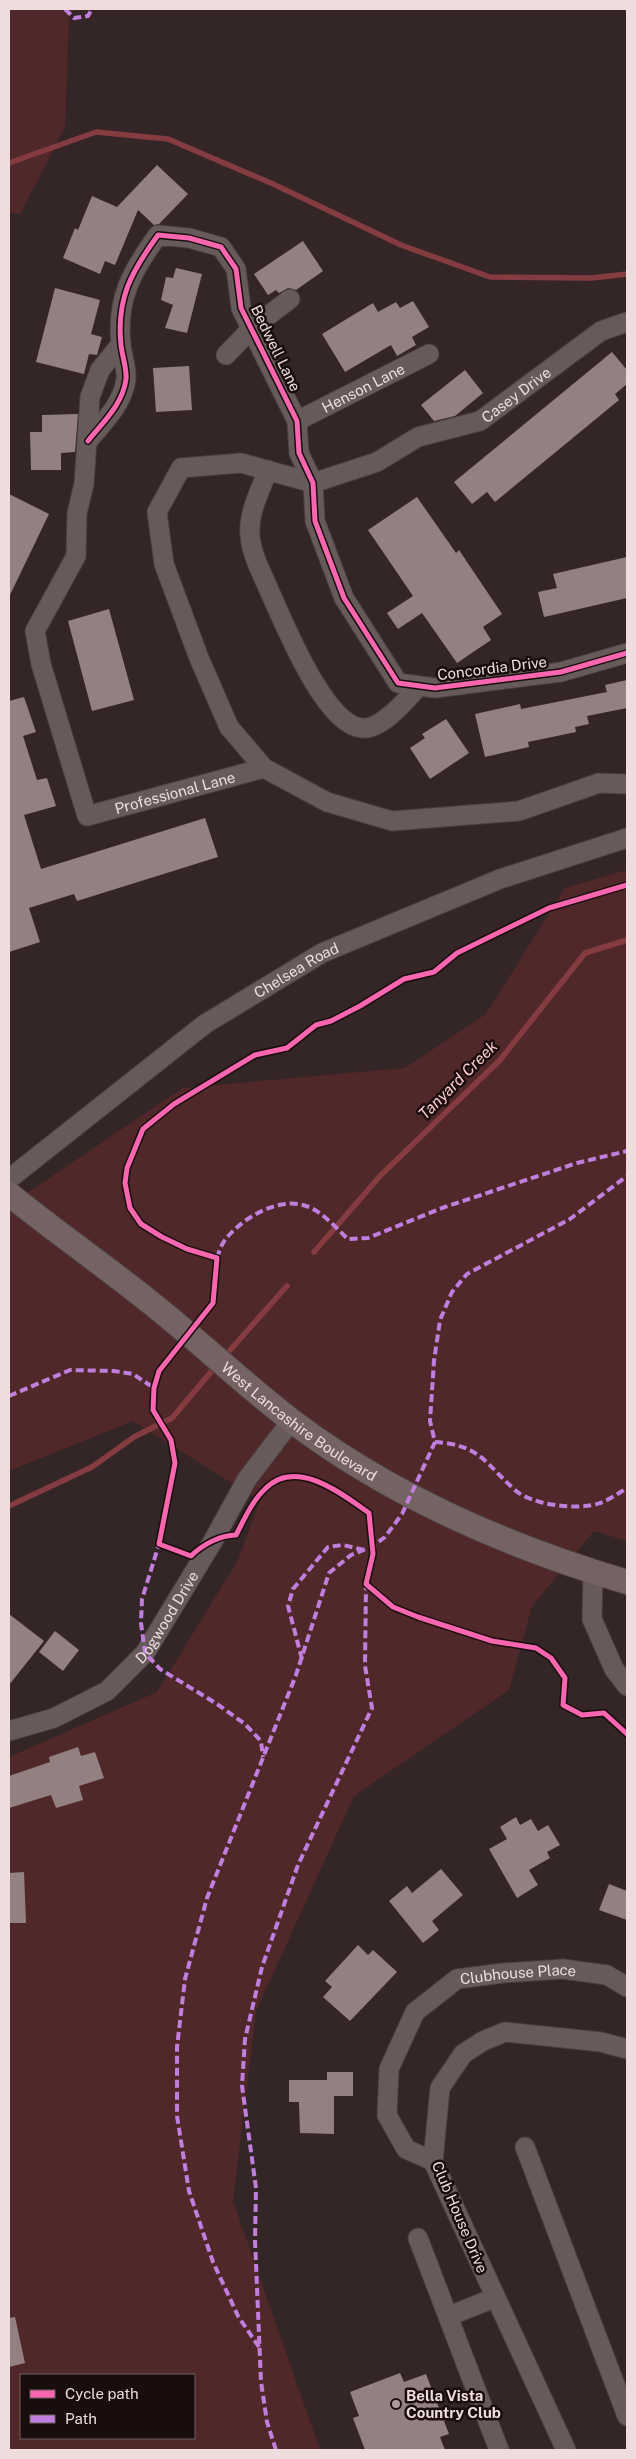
<svg xmlns="http://www.w3.org/2000/svg" width="636" height="2459" font-family="'Public Sans',sans-serif">
<rect width="100%" height="100%" fill="#342526"/>
<g fill="#51282a" fill-rule="evenodd">
<path d="M 9,9 L 76,9 L 69,14 L 65,127 L 20,214 L 9,213 Z"/>
<path d="M 627,870 L 627,1541 L 594,1531 L 532,1606 L 509,1690 L 354,1796 L 256,2011 L 233,2201 L 320,2450 L 9,2450 L 9,1757 L 157,1692 L 238,1560 L 260,1501 L 133,1421 L 9,1471 L 9,1205 L 183,1088 L 405,1068 L 486,1014 L 565,888 ZM 21,2375 L 194,2375 L 194,2438 L 21,2438 Z"/>
</g>
<g fill="none" stroke-linecap="round" stroke-linejoin="round">
<g stroke="#853c41" stroke-width="5.5">
<path d="M 9,163 L 96,132 L 168,139 L 273,184 L 401,245 L 490,277 L 592,278 L 627,274"/>
<path d="M 314,1252 L 381,1175 L 500,1060 L 585,953 L 627,940"/>
<path d="M 224,1357 L 287,1286"/>
<path d="M 9,1506 L 92,1467 L 134,1437 L 172,1418 L 216,1366"/>
</g>
</g>
<g fill="#938182">
<path d="M 157,165 L 188,194 L 159,224 L 154,225 L 138,210 L 115,265 L 105,261 L 100,274 L 63,258 L 75,228 L 78,230 L 92,196 L 117,207 Z"/>
<path d="M 303,241 L 323,271 L 296,290 L 288,288 L 279,293 L 276,290 L 268,295 L 254,274 Z"/>
<path d="M 176,268 L 202,274 L 187,333 L 165,328 L 173,305 L 161,300 L 166,277 L 173,278 Z"/>
<path d="M 55,288 L 100,300 L 91,334 L 102,337 L 97,355 L 89,354 L 84,374 L 36,362 Z"/>
<path d="M 413,301 L 429,327 L 412,337 L 416,345 L 397,356 L 391,345 L 345,372 L 322,334 L 373,303 L 378,312 L 396,302 L 400,308 Z"/>
<path d="M 612,352 L 627,370 L 627,384 L 615,394 L 619,400 L 495,502 L 487,492 L 472,504 L 454,482 Z"/>
<path d="M 189,366 L 192,410 L 156,412 L 153,368 Z"/>
<path d="M 465,370 L 483,393 L 455,416 L 434,421 L 421,405 Z"/>
<path d="M 78,414 L 75,452 L 61,453 L 61,470 L 31,470 L 30,432 L 42,432 L 42,415 Z"/>
<path d="M 9,494 L 49,514 L 9,597 Z"/>
<path d="M 417,497 L 456,553 L 459,550 L 502,614 L 483,627 L 491,640 L 457,663 L 422,613 L 398,629 L 387,613 L 413,596 L 368,530 Z"/>
<path d="M 627,557 L 627,598 L 544,617 L 538,592 L 557,588 L 553,574 Z"/>
<path d="M 109,609 L 134,700 L 92,711 L 68,621 Z"/>
<path d="M 627,680 L 627,708 L 587,716 L 589,724 L 575,727 L 576,732 L 528,742 L 529,747 L 485,757 L 475,714 L 520,704 L 521,709 L 607,692 L 605,685 Z"/>
<path d="M 24,697 L 36,732 L 23,736 L 37,780 L 47,778 L 56,806 L 24,815 L 41,869 L 205,818 L 218,857 L 77,901 L 74,894 L 29,908 L 40,942 L 9,952 L 9,701 Z"/>
<path d="M 446,719 L 469,753 L 430,779 L 410,748 L 425,738 L 422,734 Z"/>
<path d="M 9,1614 L 44,1641 L 9,1685 Z"/>
<path d="M 55,1631 L 79,1650 L 63,1671 L 39,1652 Z"/>
<path d="M 78,1747 L 81,1756 L 95,1752 L 104,1778 L 79,1786 L 83,1800 L 56,1808 L 51,1795 L 9,1808 L 9,1776 L 50,1762 L 49,1757 Z"/>
<path d="M 516,1817 L 520,1825 L 531,1819 L 538,1831 L 548,1825 L 560,1845 L 547,1852 L 550,1858 L 529,1870 L 538,1885 L 517,1898 L 489,1849 L 507,1839 L 500,1827 Z"/>
<path d="M 441,1869 L 463,1895 L 432,1921 L 439,1930 L 423,1943 L 389,1901 L 407,1886 L 412,1893 Z"/>
<path d="M 24,1872 L 26,1923 L 9,1923 L 9,1873 Z"/>
<path d="M 609,1884 L 627,1891 L 627,1920 L 599,1910 Z"/>
<path d="M 358,1945 L 368,1955 L 373,1950 L 397,1972 L 350,2021 L 323,1997 L 332,1987 L 325,1981 Z"/>
<path d="M 327,2072 L 353,2072 L 353,2096 L 334,2096 L 334,2134 L 300,2133 L 299,2102 L 289,2102 L 289,2080 L 327,2080 Z"/>
<path d="M 15,2317 L 25,2363 L 9,2367 L 9,2318 Z"/>
<path d="M 400,2373 L 404,2382 L 426,2374 L 449,2434 L 440,2437 L 445,2450 L 365,2450 L 353,2418 L 359,2416 L 350,2392 Z"/>
</g>
<g fill="none" stroke-linecap="round" stroke-linejoin="round">
<defs>
<g id="minor">
<path id="s1" d="M 121,344 L 100,370 L 90,397 L 84,484 L 77,513 L 76,556 L 35,631 L 41,664 L 87,816 L 264,768"/>
<path d="M 226,355 L 252,328 L 290,299"/>
<path id="s2" d="M 297,421 L 429,354"/>
<path d="M 88,441 C 103,422 123,404 126,379 C 127,369 122,355 121,345 C 116,298 132,271 158,235 L 189,238 L 221,247 L 236,269 L 241,308 L 297,421 L 299,453 L 313,483 L 315,521 L 344,598 L 398,683 L 435,688 L 561,672 L 627,653"/>
<path d="M 268,470 C 260,491 248,513 250,536 C 252,557 264,577 272,597 C 286,627 325,725 362,728 C 382,730 407,699 419,686"/>
<path d="M 313,483 L 241,463 L 181,468 L 157,512 L 164,564 L 199,658 L 229,727 L 264,768 L 327,802 L 392,821 L 519,811 L 599,783 L 627,784"/>
<path id="s3" d="M 313,483 L 377,462 L 418,437 L 480,421 L 601,331 L 627,322"/>
<path id="s4" d="M 9,1179 L 205,1024 L 322,953 L 500,879 L 627,838"/>
<path d="M 593,1572 L 592,1619 L 614,1669 L 627,1686"/>
<path id="s5" d="M 9,1731 L 54,1718 L 107,1691 L 145,1653 L 213,1541 L 247,1479 L 292,1420"/>
<path d="M 525,2147 L 627,2416"/>
<path id="s6" d="M 433,2161 L 406,2149 L 387,2115 L 389,2069 L 415,2012 L 457,1979 L 503,1973 L 563,1969 L 607,1975 L 627,1987"/>
<path d="M 418,2238 L 499,2450"/>
<path d="M 449,2316 L 494,2298"/>
<path d="M 566,2450 L 433,2161 L 440,2088 L 463,2054 L 483,2041 L 505,2032 L 601,2042 L 627,2049"/>
</g>
<g id="major">
<path id="s7" d="M 9,1194 C 57,1233 108,1268 156,1307 C 202,1344 245,1385 292,1421 C 391,1496 509,1547 627,1582"/>
</g>
</defs>
<use href="#minor" stroke="#4c4040" stroke-width="21"/>
<use href="#major" stroke="#4c4040" stroke-width="26"/>
<use href="#minor" stroke="#665a5a" stroke-width="19"/>
<use href="#major" stroke="#756364" stroke-width="24"/>
<g stroke="#c07fdc" stroke-width="4" stroke-dasharray="8 4" stroke-linecap="butt">
<path d="M 65,9 L 74,18 L 88,16 L 92,9"/>
<path d="M 217,1258 C 219,1252 221,1245 225,1240 C 241,1219 278,1196 306,1206 C 322,1211 336,1228 348,1239 L 368,1238 L 442,1208 L 577,1163 L 627,1151"/>
<path d="M 9,1396 L 70,1370 L 114,1371 L 133,1374 L 154,1388"/>
<path d="M 435,1442 C 480,1445 484,1462 515,1490 C 531,1505 579,1511 600,1503 C 609,1500 619,1493 627,1488"/>
<path d="M 160,1541 L 142,1599 L 141,1623 L 145,1653 L 160,1669 L 217,1704 L 245,1724 L 261,1741 L 263,1757"/>
<path d="M 302,1659 L 288,1606 L 293,1589 L 328,1547 L 343,1545 L 364,1550"/>
<path d="M 259,2347 L 238,2316 L 213,2262 L 189,2191 L 177,2116 L 177,2047 L 185,1979 L 207,1898 L 296,1675 L 329,1573 L 351,1555 L 373,1546 L 385,1537 L 402,1514 L 435,1442 L 430,1421 L 434,1361 L 440,1320 L 452,1292 L 467,1274 L 570,1219 L 627,1176"/>
<path d="M 276,2450 L 267,2422 L 261,2382 L 255,2240 L 256,2188 L 242,2086 L 245,2039 L 262,1967 L 298,1865 L 372,1708 L 365,1666 L 366,1584"/>
</g>
<defs>
<g id="cycleway">
<path d="M 88,441 C 103,422 123,404 126,379 C 127,369 122,355 121,345 C 116,298 132,271 158,235 L 189,238 L 221,247 L 236,269 L 241,308 L 297,421 L 299,453 L 313,483 L 315,521 L 344,598 L 398,683 L 435,688 L 561,672 L 627,653"/>
<path d="M 627,885 L 549,908 L 457,953 L 434,972 L 404,979 L 360,1006 L 331,1021 L 316,1025 L 287,1048 L 255,1055 L 174,1104 L 143,1129 L 127,1168 L 125,1183 L 130,1208 L 141,1224 L 162,1237 L 187,1249 L 217,1258 L 213,1303 L 159,1371 L 154,1388 L 153,1410 L 171,1440 L 175,1463 L 159,1544 L 191,1556 C 202,1545 220,1535 236,1535 C 244,1520 252,1501 265,1489 C 296,1457 342,1494 369,1513 L 373,1554 L 366,1584 L 393,1607 L 418,1617 L 492,1641 L 536,1648 L 551,1658 L 565,1678 L 563,1705 L 582,1715 L 604,1713 L 627,1734"/>
</g>
</defs>
<use href="#cycleway" stroke="#190d0d" stroke-width="8"/>
<use href="#cycleway" stroke="#f766af" stroke-width="5"/>
</g>
<circle fill="#ae9c9c" stroke="#190d0d" stroke-width="2" cx="396" cy="2404" r="5"/>
<g text-anchor="middle" dominant-baseline="central" stroke-width="5" stroke-linejoin="round" paint-order="stroke">
<g font-size="15" fill="#efdcdc" stroke="#190d0d">
<text transform="translate(276 348) rotate(64)">Bedwell Lane</text>
<text stroke="none"><textPath href="#s2" startOffset="74">Henson Lane</textPath></text>
<text stroke="none"><textPath href="#s3" startOffset="224">Casey Drive</textPath></text>
<text transform="translate(492 668) rotate(-7)">Concordia Drive</text>
<text stroke="none"><textPath href="#s1" startOffset="591">Professional Lane</textPath></text>
<text stroke="none"><textPath href="#s4" startOffset="356">Chelsea Road</textPath></text>
<text stroke="none"><textPath href="#s7" startOffset="369">West Lancashire Boulevard</textPath></text>
<text stroke="none"><textPath href="#s5" startOffset="202">Dogwood Drive</textPath></text>
<text stroke="none"><textPath href="#s6" startOffset="292">Clubhouse Place</textPath></text>
<text transform="translate(460 2217) rotate(67)">Club House Drive</text>
</g>
<g font-size="15" font-weight="bold" fill="#efdcdc" stroke="#190d0d" text-anchor="start">
<text x="406" y="2395">Bella Vista<tspan x="406" dy="17">Country Club</tspan></text>
</g>
<g font-size="16" font-style="italic" fill="#fdcccd" stroke="#190d0d">
<text transform="translate(458 1080) rotate(-45)">Tanyard Creek</text>
</g>
</g>
<rect width="636" height="2459" fill="none" stroke="#efdcdc" stroke-width="20"/>
<rect x="20" y="2374" width="175" height="65" fill="#190d0d" stroke="#6f6060"/>
<rect x="30" y="2390" width="25" height="8" fill="#f766af" stroke="#6f6060"/>
<text x="65" y="2399" font-size="15" fill="#efdcdc">Cycle path</text>
<rect x="30" y="2415" width="25" height="8" fill="#c07fdc" stroke="#6f6060"/>
<text x="65" y="2424" font-size="15" fill="#efdcdc">Path</text>
</svg>
